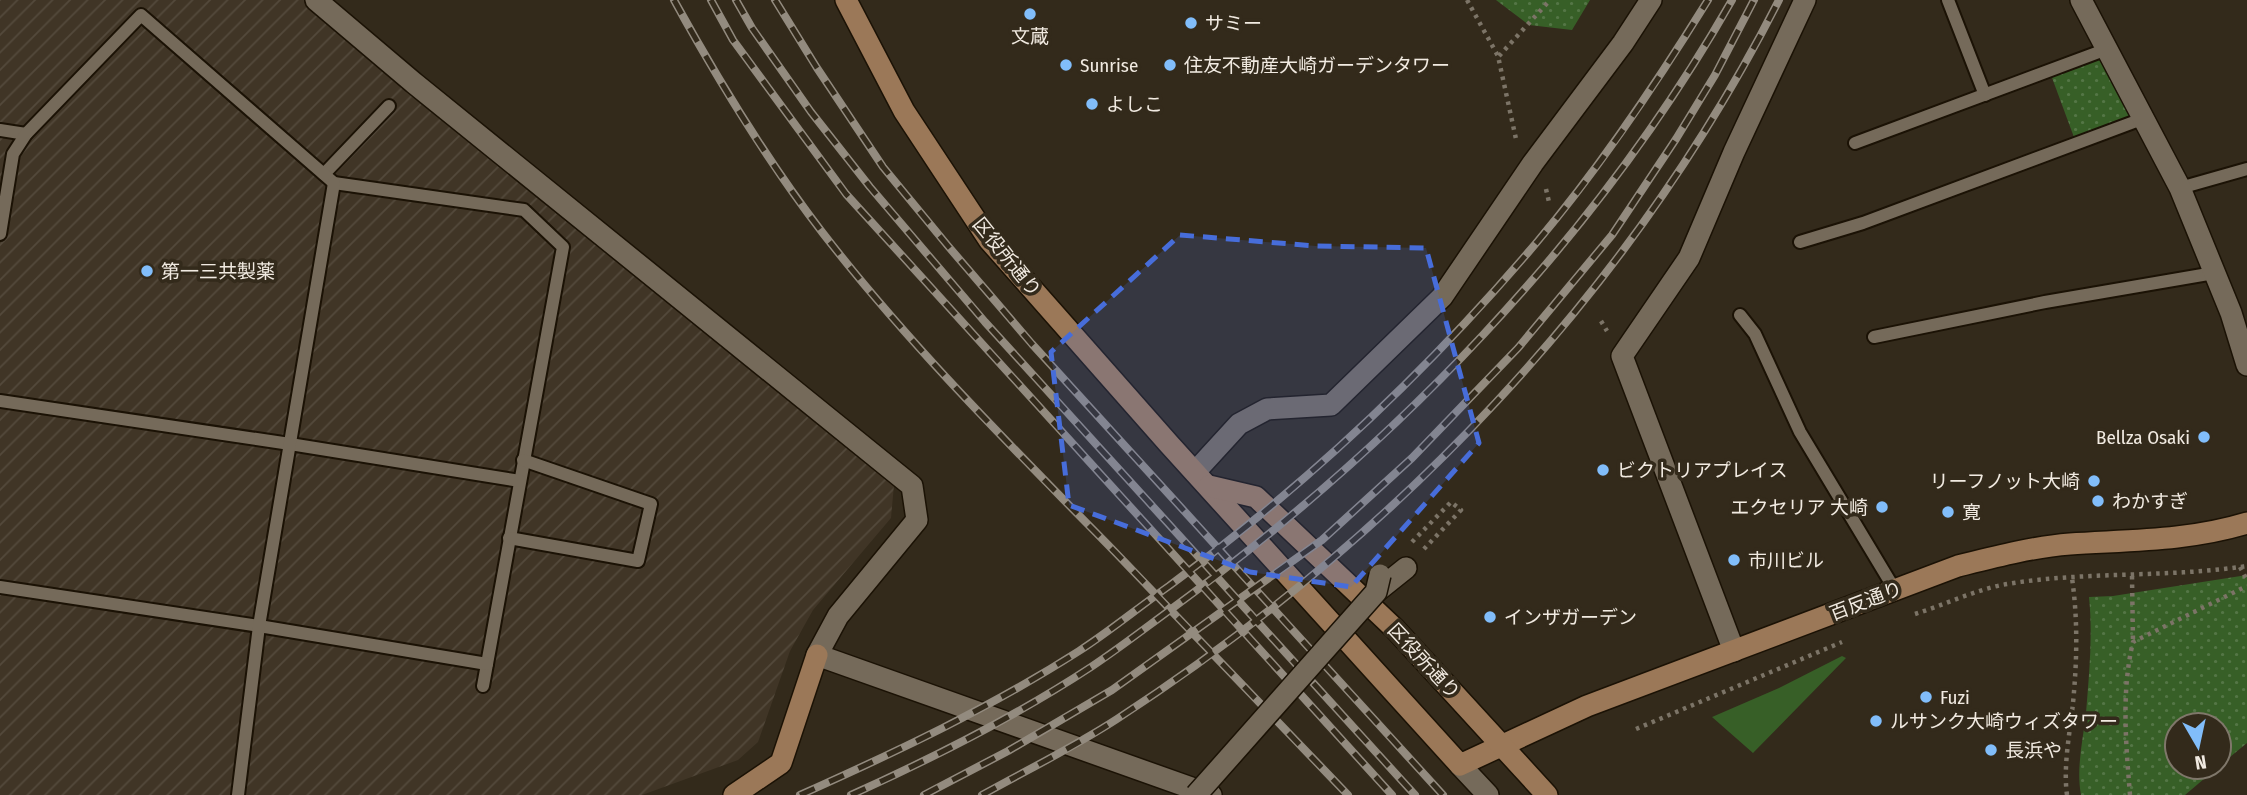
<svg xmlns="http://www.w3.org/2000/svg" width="2247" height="795" font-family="'Fira Sans Condensed','Noto Sans JP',sans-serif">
<defs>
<pattern id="industrial-furrows" width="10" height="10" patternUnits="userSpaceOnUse" patternTransform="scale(1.75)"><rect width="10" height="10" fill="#403526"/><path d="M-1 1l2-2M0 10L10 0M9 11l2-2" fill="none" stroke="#53493b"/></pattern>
<pattern id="park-dots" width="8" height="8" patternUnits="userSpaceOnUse" patternTransform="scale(1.75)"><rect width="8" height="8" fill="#375f27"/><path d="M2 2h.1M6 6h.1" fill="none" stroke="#547646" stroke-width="1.8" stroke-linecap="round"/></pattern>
</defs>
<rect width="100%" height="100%" fill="#332a1b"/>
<path fill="url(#industrial-furrows)" d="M 0,0 L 305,0 L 418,102 L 894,485 L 891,518 L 813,610 L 790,651 L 758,742 L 738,760 L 642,795 L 0,795 Z"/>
<path fill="#375f27" d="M 1842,656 L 1846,658 L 1753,753 L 1712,717 L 1779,688 Z"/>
<g fill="url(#park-dots)">
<path d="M 1496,0 L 1590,0 L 1572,30 L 1529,25 Z"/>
<path d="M 2104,56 L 2132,119 L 2075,140 L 2051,75 Z"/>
<path d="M 2247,575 L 2247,743 L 2219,766 L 2219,725 L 2177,725 L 2177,767 L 2218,767 L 2185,795 L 2081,795 C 2076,768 2083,740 2086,713 C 2089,675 2093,636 2089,597 L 2113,596 Z"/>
</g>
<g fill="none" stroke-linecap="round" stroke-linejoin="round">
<defs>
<g id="lane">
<path d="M 1948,0 L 1985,95"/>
<path d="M 0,130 L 26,134"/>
<path d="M 1855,143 L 2107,49"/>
<path d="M 324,174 L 389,106"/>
<path d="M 2180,188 L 2247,169"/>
<path d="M 0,234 L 13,154 L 26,134 L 141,15 L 334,183 L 524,210 L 563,247 L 483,686"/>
<path d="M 1800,242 L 1863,223 L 2142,119"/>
<path d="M 1740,315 L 1755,334 L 1800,432 L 1895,590"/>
<path d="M 1874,337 L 2045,302 L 2214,273"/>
<path d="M 0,401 L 290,444 L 520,481"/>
<path d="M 509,538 L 638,561 L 651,504 L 523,460"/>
<path d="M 0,587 L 259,626 L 487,664"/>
<path d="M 238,795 L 259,626 L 334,183"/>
</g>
<g id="street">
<path d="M 316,0 L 414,83 L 912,486 L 917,520 L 838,616 L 817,655 L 1211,795"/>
<path d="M 2081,0 L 2180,188 L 2231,313 L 2247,365"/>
<path d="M 1195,472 L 1239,424 L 1267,409 L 1331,405 L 1442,297 L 1533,163 L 1623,43 L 1651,0"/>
<path d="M 1376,592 L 1406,568"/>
<path d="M 1734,651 L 1622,356 L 1689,258 L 1734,152 L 1805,0"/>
<path d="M 1460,765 L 1488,795"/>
</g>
<g id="secondary">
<path d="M 846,0 L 904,111 L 989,240 L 1169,444 L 1460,765 L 1587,706 L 1958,566 C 1994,557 2032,547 2070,544 C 2130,540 2188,541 2247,523"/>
<path d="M 1209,486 L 1256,497 L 1395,629 L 1547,795"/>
<path d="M 734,795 L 781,763 L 817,655"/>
</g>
</defs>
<use href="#lane" stroke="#1b1205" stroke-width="16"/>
<use href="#street" stroke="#1b1205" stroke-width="24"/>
<use href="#secondary" stroke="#1b1205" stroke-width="24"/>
<g stroke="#7c7467" stroke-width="4.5" stroke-dasharray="3.5 5" stroke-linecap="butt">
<path d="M 1467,0 L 1498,56 L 1516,139"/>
<path d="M 1499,56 L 1550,0"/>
<path d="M 1546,189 L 1549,202"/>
<path d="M 1601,321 L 1607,331"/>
<path d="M 1412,542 L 1451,502 L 1461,510 L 1423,550"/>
<path d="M 2240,567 L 2247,580"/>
<path d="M 2132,576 L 2133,642"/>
<path d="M 1915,614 C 1944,605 1977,589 2007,584 C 2086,571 2168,578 2247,566"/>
<path d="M 1636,729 L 1842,642"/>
<path d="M 2067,795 C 2063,765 2070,733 2073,703 C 2077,661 2078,620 2072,578"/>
<path d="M 2130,795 C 2126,744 2121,692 2133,642 L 2247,586"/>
</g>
<use href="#lane" stroke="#756a5a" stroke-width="12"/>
<use href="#street" stroke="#756a5a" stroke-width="21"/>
<use href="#secondary" stroke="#9b7858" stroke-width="21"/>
<defs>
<g id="rail">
<path d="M 674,0 C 718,80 766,159 822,232 C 910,346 1013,448 1114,551 C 1192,632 1270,714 1348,795"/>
<path d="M 711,0 L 733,40 L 846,194 L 1392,795"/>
<path d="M 736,0 L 752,28 L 811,112 L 870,187 L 985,322 L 1415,795"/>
<path d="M 775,0 L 817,68 L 883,167 L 948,246 L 1032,344 L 1443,795"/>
<path d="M 800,795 C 896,752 990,708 1079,651 C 1110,631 1139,607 1169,586 C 1305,486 1428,371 1537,242 C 1601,166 1656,84 1708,0"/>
<path d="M 851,795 C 933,758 1015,717 1091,667 C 1118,649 1144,629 1170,610 C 1394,447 1594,242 1732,0"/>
<path d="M 924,795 L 1008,751 L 1112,690 L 1322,540 L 1412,458 L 1518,348 L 1612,235 L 1676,139 L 1715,75 L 1754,0"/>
<path d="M 982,795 C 1027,770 1074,747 1117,719 C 1395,538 1628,296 1779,0"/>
</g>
</defs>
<use href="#rail" stroke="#938b7f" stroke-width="8"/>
<use href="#rail" stroke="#332a1b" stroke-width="5" stroke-dasharray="16" stroke-linecap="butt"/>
<defs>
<path id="street-bridge" d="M 1196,795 L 1376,592 L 1380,575"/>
</defs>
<use href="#street-bridge" stroke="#1b1205" stroke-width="24" stroke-linecap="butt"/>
<use href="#street-bridge" stroke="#756a5a" stroke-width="21"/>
</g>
<path fill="#476dda" fill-opacity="0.2" stroke="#476dda" stroke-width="5" stroke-dasharray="14 9" stroke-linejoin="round" d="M 1180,235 L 1316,246 L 1426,248 L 1479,443 L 1351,587 L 1250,572 L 1069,505 L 1051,352 Z"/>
<g fill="#81bdfa" stroke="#332a1b" stroke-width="2.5">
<circle cx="1030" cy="14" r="7"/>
<circle cx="1191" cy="23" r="7"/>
<circle cx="1066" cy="65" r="7"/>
<circle cx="1170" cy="65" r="7"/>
<circle cx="1092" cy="104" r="7"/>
<circle cx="147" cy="271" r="7"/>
<circle cx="2204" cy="437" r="7"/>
<circle cx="1603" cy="470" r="7"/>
<circle cx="2094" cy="481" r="7"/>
<circle cx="2098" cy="501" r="7"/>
<circle cx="1882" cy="507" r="7"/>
<circle cx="1948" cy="512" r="7"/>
<circle cx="1734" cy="560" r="7"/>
<circle cx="1490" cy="617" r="7"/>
<circle cx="1926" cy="697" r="7"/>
<circle cx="1876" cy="721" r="7"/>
<circle cx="1991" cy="750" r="7"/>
</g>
<g text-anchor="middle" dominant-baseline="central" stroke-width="7" stroke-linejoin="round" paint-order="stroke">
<g font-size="19" fill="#f1eae1" stroke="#332a1b" text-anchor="start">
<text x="1205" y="23">サミー</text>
<text x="1030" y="36" text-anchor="middle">文蔵</text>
<text x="1080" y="65">Sunrise</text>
<text x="1184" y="65">住友不動産大崎ガーデンタワー</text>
<text x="1106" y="104">よしこ</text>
<text x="161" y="271">第一三共製薬</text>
<text x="2190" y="437" text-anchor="end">Bellza Osaki</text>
<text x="1617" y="470">ビクトリアプレイス</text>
<text x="2080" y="481" text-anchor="end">リーフノット大崎</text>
<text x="2112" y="501">わかすぎ</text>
<text x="1868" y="507" text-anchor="end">エクセリア 大崎</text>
<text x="1962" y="512">寛</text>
<text x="1748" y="560">市川ビル</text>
<text x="1504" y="617">インザガーデン</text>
<text x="1940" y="697">Fuzi</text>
<text x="1890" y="721">ルサンク大崎ウィズタワー</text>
<text x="2005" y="750">長浜や</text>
</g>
<g font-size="19" fill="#f1eae1" stroke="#332a1b">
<text transform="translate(1007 257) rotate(51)">区役所通り</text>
<text transform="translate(1866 601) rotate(-21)">百反通り</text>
<text transform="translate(1424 661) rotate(47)">区役所通り</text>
</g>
</g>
<g transform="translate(2198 746) rotate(171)"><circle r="33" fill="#332a1b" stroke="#7f776a" stroke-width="2"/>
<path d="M0-5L12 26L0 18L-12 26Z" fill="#81bdfa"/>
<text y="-10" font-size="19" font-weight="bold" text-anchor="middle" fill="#f1eae1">N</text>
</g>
</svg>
